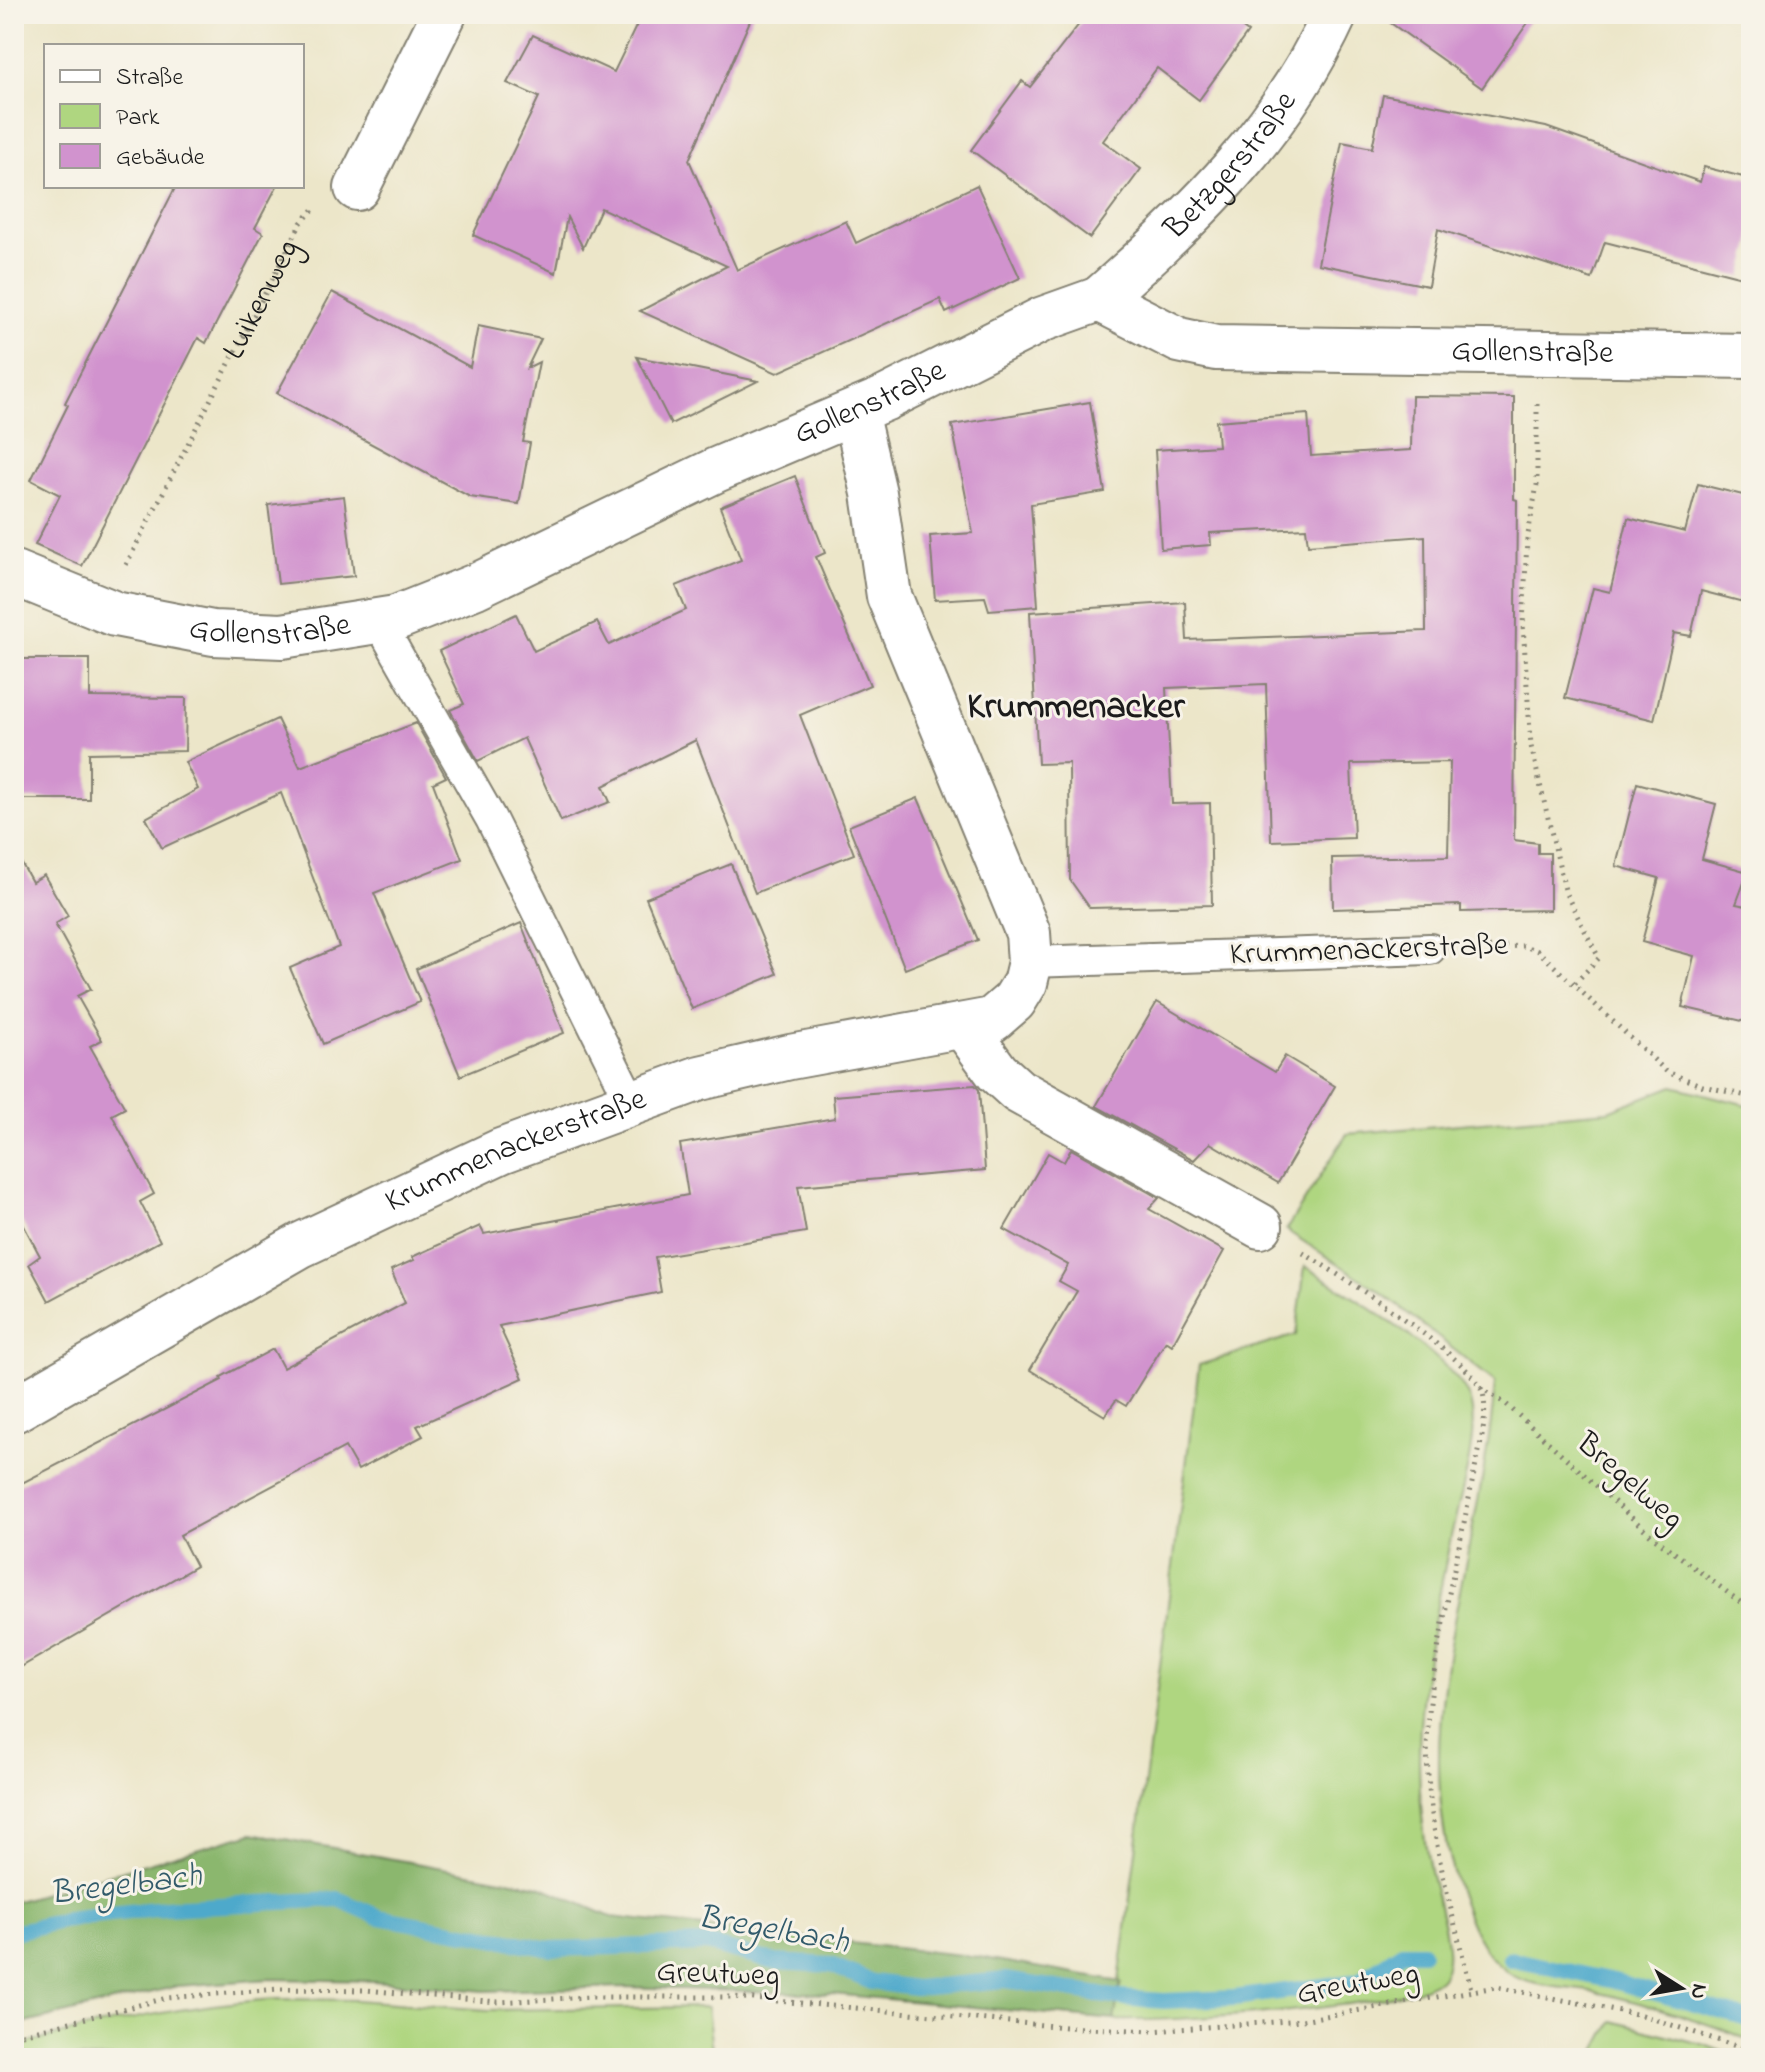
<svg xmlns="http://www.w3.org/2000/svg" width="1765" height="2072" font-family="'Indie Flower',sans-serif">
<rect width="100%" height="100%" fill="#f7f3e8"/>
<filter id="ink" filterUnits="userSpaceOnUse"><feTurbulence type="fractalNoise" baseFrequency=".0125" numOctaves="2"/><feDisplacementMap in="SourceGraphic" scale="16" xChannelSelector="R" yChannelSelector="G"/><feConvolveMatrix kernelMatrix="1 2 1 2 8 2 1 2 1" color-interpolation-filters="sRGB"/></filter>
<filter id="wash" filterUnits="userSpaceOnUse"><feTurbulence type="fractalNoise" baseFrequency=".006" numOctaves="4" result="noise"/><feDisplacementMap in="SourceGraphic" scale="32" xChannelSelector="R" yChannelSelector="G"/><feGaussianBlur stdDeviation="1.8" result="paint"/><feColorMatrix in="noise" values="0 0 0 0 0 0 0 0 0 0 0 0 0 0 0 0 0 1.4 0 .05"/><feComposite in="paint" operator="in"/></filter>
<g filter="url(#wash)">
<rect width="100%" height="100%" fill="#ece6c9"/>
<g fill="#afd680" stroke="#66794e" stroke-width="2">
<path d="M 1673,1086 L 1751,1106 L 1751,2041 C 1701,2020 1648,2004 1595,1992 C 1569,1987 1529,1988 1507,1972 C 1480,1952 1468,1921 1458,1890 C 1403,1720 1483,1552 1495,1382 L 1378,1290 L 1286,1230 L 1347,1134 L 1608,1111 Z"/>
<path d="M 1305,1266 C 1345,1292 1454,1357 1469,1398 C 1482,1432 1457,1506 1450,1541 C 1438,1602 1424,1664 1420,1727 C 1417,1775 1421,1823 1430,1871 C 1435,1896 1446,1922 1447,1948 C 1448,1958 1447,1969 1441,1977 C 1418,2009 1162,2022 1114,2020 L 1199,1365 L 1296,1335 Z"/>
<path d="M 278,1999 L 355,2000 L 488,2010 L 707,2007 L 713,2058 L 14,2058 L 14,2046 C 102,2024 187,2004 278,1999 Z"/>
<path d="M 1612,2021 L 1705,2045 L 1740,2058 L 1592,2058 Z"/>
</g>
<path fill="#8bb76e" stroke="#546a45" stroke-width="2" d="M 252,1833 L 540,1886 L 611,1917 L 979,1957 L 1121,1982 L 1114,2020 L 832,1994 L 624,1987 L 484,1991 L 374,1981 L 270,1979 L 178,1986 L 14,2026 L 14,1902 Z"/>
<g fill="none" stroke-linecap="round" stroke-linejoin="round">
<g stroke="#4da9cb" stroke-width="16">
<path d="M 14,1932 L 75,1918 L 165,1908 L 338,1899 L 379,1917 L 551,1949 L 707,1944 L 775,1962 L 831,1965 L 872,1982 L 915,1988 L 1006,1980 L 1119,1998 L 1164,2001 L 1234,1998 L 1359,1981 L 1402,1952 L 1422,1952"/>
<path d="M 1510,1959 L 1614,1981 L 1751,2020"/>
</g>
</g>
<g id="blocks">
<g fill="#d193ce">
<path d="M 642,14 L 753,14 L 689,160 L 737,270 L 846,221 L 856,243 L 977,185 L 1020,278 L 946,313 L 940,299 L 777,373 L 640,311 L 727,266 L 601,208 L 583,248 L 567,217 L 556,273 L 473,235 L 539,97 L 507,83 L 533,35 L 614,72 Z"/>
<path d="M 1087,14 L 1224,14 L 1248,32 L 1199,100 L 1157,68 L 1103,141 L 1141,169 L 1090,238 L 971,150 L 1022,81 L 1030,87 Z"/>
<path d="M 1378,14 L 1534,14 L 1482,88 Z"/>
<path d="M 1383,95 L 1546,127 L 1700,182 L 1704,167 L 1751,179 L 1751,243 L 1742,277 L 1605,242 L 1592,279 L 1438,229 L 1428,286 L 1318,264 L 1342,142 L 1372,148 Z"/>
<path d="M 176,186 L 277,186 L 255,228 L 263,233 L 206,343 L 198,338 L 82,566 L 35,545 L 60,495 L 31,480 L 68,405 L 65,403 Z"/>
<path d="M 332,292 L 470,367 L 478,326 L 541,339 L 527,368 L 539,362 L 523,442 L 530,443 L 519,504 L 470,497 L 277,393 Z"/>
<path d="M 637,357 L 758,381 L 671,424 Z"/>
<path d="M 1412,396 L 1514,397 L 1514,499 L 1517,500 L 1514,840 L 1538,843 L 1538,853 L 1550,853 L 1550,910 L 1461,912 L 1461,905 L 1333,909 L 1332,858 L 1448,856 L 1450,762 L 1351,764 L 1354,838 L 1271,841 L 1266,684 L 1166,688 L 1172,804 L 1210,803 L 1212,905 L 1090,908 L 1070,880 L 1069,763 L 1038,764 L 1030,612 L 1185,602 L 1187,640 L 1426,631 L 1425,536 L 1308,545 L 1306,528 L 1210,533 L 1211,545 L 1161,549 L 1155,450 L 1218,446 L 1216,421 L 1308,414 L 1311,456 L 1411,450 Z"/>
<path d="M 1090,402 L 1105,492 L 1031,504 L 1038,606 L 989,610 L 985,597 L 935,600 L 930,536 L 973,533 L 952,425 Z"/>
<path d="M 795,476 L 825,553 L 816,557 L 870,685 L 800,715 L 854,854 L 755,893 L 696,740 L 603,786 L 610,802 L 561,821 L 524,738 L 478,761 L 450,710 L 464,704 L 439,651 L 516,614 L 534,651 L 597,622 L 609,645 L 686,610 L 676,586 L 741,560 L 720,507 Z"/>
<path d="M 1698,484 L 1751,497 L 1751,604 L 1701,591 L 1691,636 L 1674,633 L 1654,720 L 1565,698 L 1593,588 L 1610,592 L 1628,518 L 1685,532 Z"/>
<path d="M 344,496 L 354,576 L 278,584 L 268,505 Z"/>
<path d="M 14,659 L 90,659 L 90,697 L 186,698 L 185,751 L 89,753 L 89,799 L 14,799 Z"/>
<path d="M 277,719 L 300,767 L 416,723 L 446,777 L 433,783 L 462,859 L 374,893 L 420,1002 L 323,1044 L 290,968 L 339,947 L 281,793 L 162,848 L 146,818 L 198,789 L 185,762 Z"/>
<path d="M 1637,783 L 1716,804 L 1702,859 L 1748,872 L 1736,904 L 1751,907 L 1751,1023 L 1682,1007 L 1694,956 L 1642,942 L 1659,878 L 1616,866 Z"/>
<path d="M 918,798 L 978,940 L 905,969 L 849,826 Z"/>
<path d="M 14,850 L 32,882 L 44,875 L 68,916 L 55,924 L 91,989 L 77,996 L 102,1040 L 90,1046 L 125,1108 L 112,1115 L 154,1194 L 140,1202 L 160,1241 L 49,1301 L 29,1264 L 40,1256 L 14,1207 Z"/>
<path d="M 731,864 L 777,974 L 692,1009 L 646,898 Z"/>
<path d="M 521,923 L 564,1033 L 460,1076 L 416,969 Z"/>
<path d="M 1157,1002 L 1275,1072 L 1285,1056 L 1335,1086 L 1278,1183 L 1210,1143 L 1194,1160 L 1096,1106 Z"/>
<path d="M 975,1085 L 979,1090 L 985,1170 L 798,1186 L 806,1232 L 655,1257 L 661,1292 L 499,1326 L 523,1378 L 417,1426 L 423,1436 L 358,1470 L 345,1447 L 180,1535 L 196,1566 L 14,1671 L 14,1487 L 222,1380 L 221,1377 L 273,1349 L 283,1368 L 405,1303 L 391,1270 L 414,1260 L 412,1257 L 480,1226 L 484,1234 L 688,1195 L 680,1144 L 835,1118 L 833,1096 Z"/>
<path d="M 1071,1149 L 1159,1198 L 1149,1209 L 1224,1251 L 1172,1345 L 1166,1341 L 1126,1406 L 1116,1400 L 1105,1416 L 1030,1370 L 1077,1291 L 1059,1281 L 1068,1265 L 1004,1229 L 1048,1153 L 1064,1162 Z"/>
</g>
</g>
</g>
<g filter="url(#ink)">
<use href="#blocks" fill-opacity="0" stroke="#848172" stroke-width="2"/>
<g fill="none" stroke-linecap="round" stroke-linejoin="round">
<defs>
<g id="lane">
<path d="M 379,622 L 491,819 L 631,1101"/>
<path d="M 1030,962 L 1430,949"/>
</g>
<g id="street">
<path d="M 357,188 L 444,14"/>
<path id="s2" d="M 1099,299 C 1196,214 1281,132 1335,14"/>
<path id="s3" d="M 14,573 L 115,614 L 213,633 L 282,636 L 396,618 L 476,586 L 716,470 L 884,399 L 1043,319 L 1099,299 L 1179,340 L 1216,348 L 1751,356"/>
<path d="M 964,1027 L 997,1072 L 1018,1091 L 1260,1226"/>
<path id="s4" d="M 14,1410 L 301,1245 L 501,1151 L 700,1078 L 790,1057 L 992,1020 L 1014,1001 L 1025,983 L 1030,962 L 1028,933 L 889,596 L 874,493 L 855,412"/>
</g>
</defs>
<use href="#lane" stroke="#848172" stroke-width="34"/>
<use href="#street" stroke="#848172" stroke-width="48"/>
<g stroke="#848172" stroke-width="5" stroke-dasharray="2 6" stroke-linecap="butt">
<path d="M 1537,404 L 1537,485 L 1527,540 L 1523,625 L 1531,746 L 1566,894 L 1599,958 L 1573,985"/>
<path id="s1" d="M 126,565 L 301,223 L 313,210"/>
<path d="M 1473,948 L 1524,946 L 1538,951 L 1667,1072 L 1703,1086 L 1751,1097"/>
<path d="M 1303,1253 C 1337,1273 1474,1360 1483,1393 C 1489,1420 1477,1457 1472,1483 C 1458,1556 1439,1629 1430,1703 C 1418,1802 1448,1894 1471,1989"/>
<path d="M 1480,1387 L 1506,1404 L 1652,1536 L 1751,1610"/>
<path d="M 14,2036 L 167,1998 L 279,1989 L 365,1990 L 498,2002 L 589,1997 L 733,1997 L 1065,2027 L 1152,2031 L 1302,2020 L 1496,1987 L 1641,2015 L 1751,2051"/>
</g>
<use href="#lane" stroke="#fff" stroke-width="30"/>
<use href="#street" stroke="#fff" stroke-width="44"/>
</g>
</g>
<g text-anchor="middle" dominant-baseline="central" stroke-width="6" stroke-linejoin="round" paint-order="stroke">
<g font-size="32" fill="#1c1c1c" stroke="#f7f3e8">
<text stroke="none"><textPath href="#s2" startOffset="188">Betzgerstraße</textPath></text>
<text stroke="none"><textPath href="#s1" startOffset="298">Luikenweg</textPath></text>
<text stroke="none"><textPath href="#s3" startOffset="1610">Gollenstraße</textPath></text>
<text stroke="none"><textPath href="#s3" startOffset="914">Gollenstraße</textPath></text>
<text stroke="none"><textPath href="#s3" startOffset="266">Gollenstraße</textPath></text>
<text transform="translate(1369 951) rotate(-2)">Krummenackerstraße</text>
<text stroke="none"><textPath href="#s4" startOffset="566">Krummenackerstraße</textPath></text>
<text transform="translate(1629 1482) rotate(41)">Bregelweg</text>
<text transform="translate(718 1975) rotate(2)">Greutweg</text>
<text transform="translate(1358 1985) rotate(-10)">Greutweg</text>
</g>
<g font-size="34" font-style="italic" fill="#325b6b" stroke="#f7f3e8">
<text transform="translate(126 1886) rotate(-7)">Bregelbach</text>
<text transform="translate(773 1931) rotate(10)">Bregelbach</text>
</g>
<g font-size="36" font-weight="bold" fill="#1c1c1c" stroke="#f7f3e8">
<text x="1076" y="708">Krummenacker</text>
</g>
</g>
<rect width="1765" height="2072" fill="none" stroke="#f7f3e8" stroke-width="48"/>
<rect x="44" y="44" width="260" height="144" fill="#f7f3e8" stroke="#9f9d96" stroke-width="2"/>
<rect x="60" y="70" width="40" height="12" fill="#ffffff" stroke="#9f9d96" stroke-width="2"/>
<text x="116" y="84" font-size="24" fill="#1c1c1c">Straße</text>
<rect x="60" y="104" width="40" height="24" fill="#afd680" stroke="#9f9d96" stroke-width="2"/>
<text x="116" y="124" font-size="24" fill="#1c1c1c">Park</text>
<rect x="60" y="144" width="40" height="24" fill="#d193ce" stroke="#9f9d96" stroke-width="2"/>
<text x="116" y="164" font-size="24" fill="#1c1c1c">Gebäude</text>
<g transform="translate(1681 1988) rotate(101)" stroke="#f7f3e8" stroke-width="6" paint-order="stroke">
<path d="M0-6L14 30L0 20L-14 30Z" fill="#1c1c1c"/>
<text y="-12" font-size="22" font-weight="bold" text-anchor="middle" fill="#1c1c1c">N</text>
</g>
</svg>
